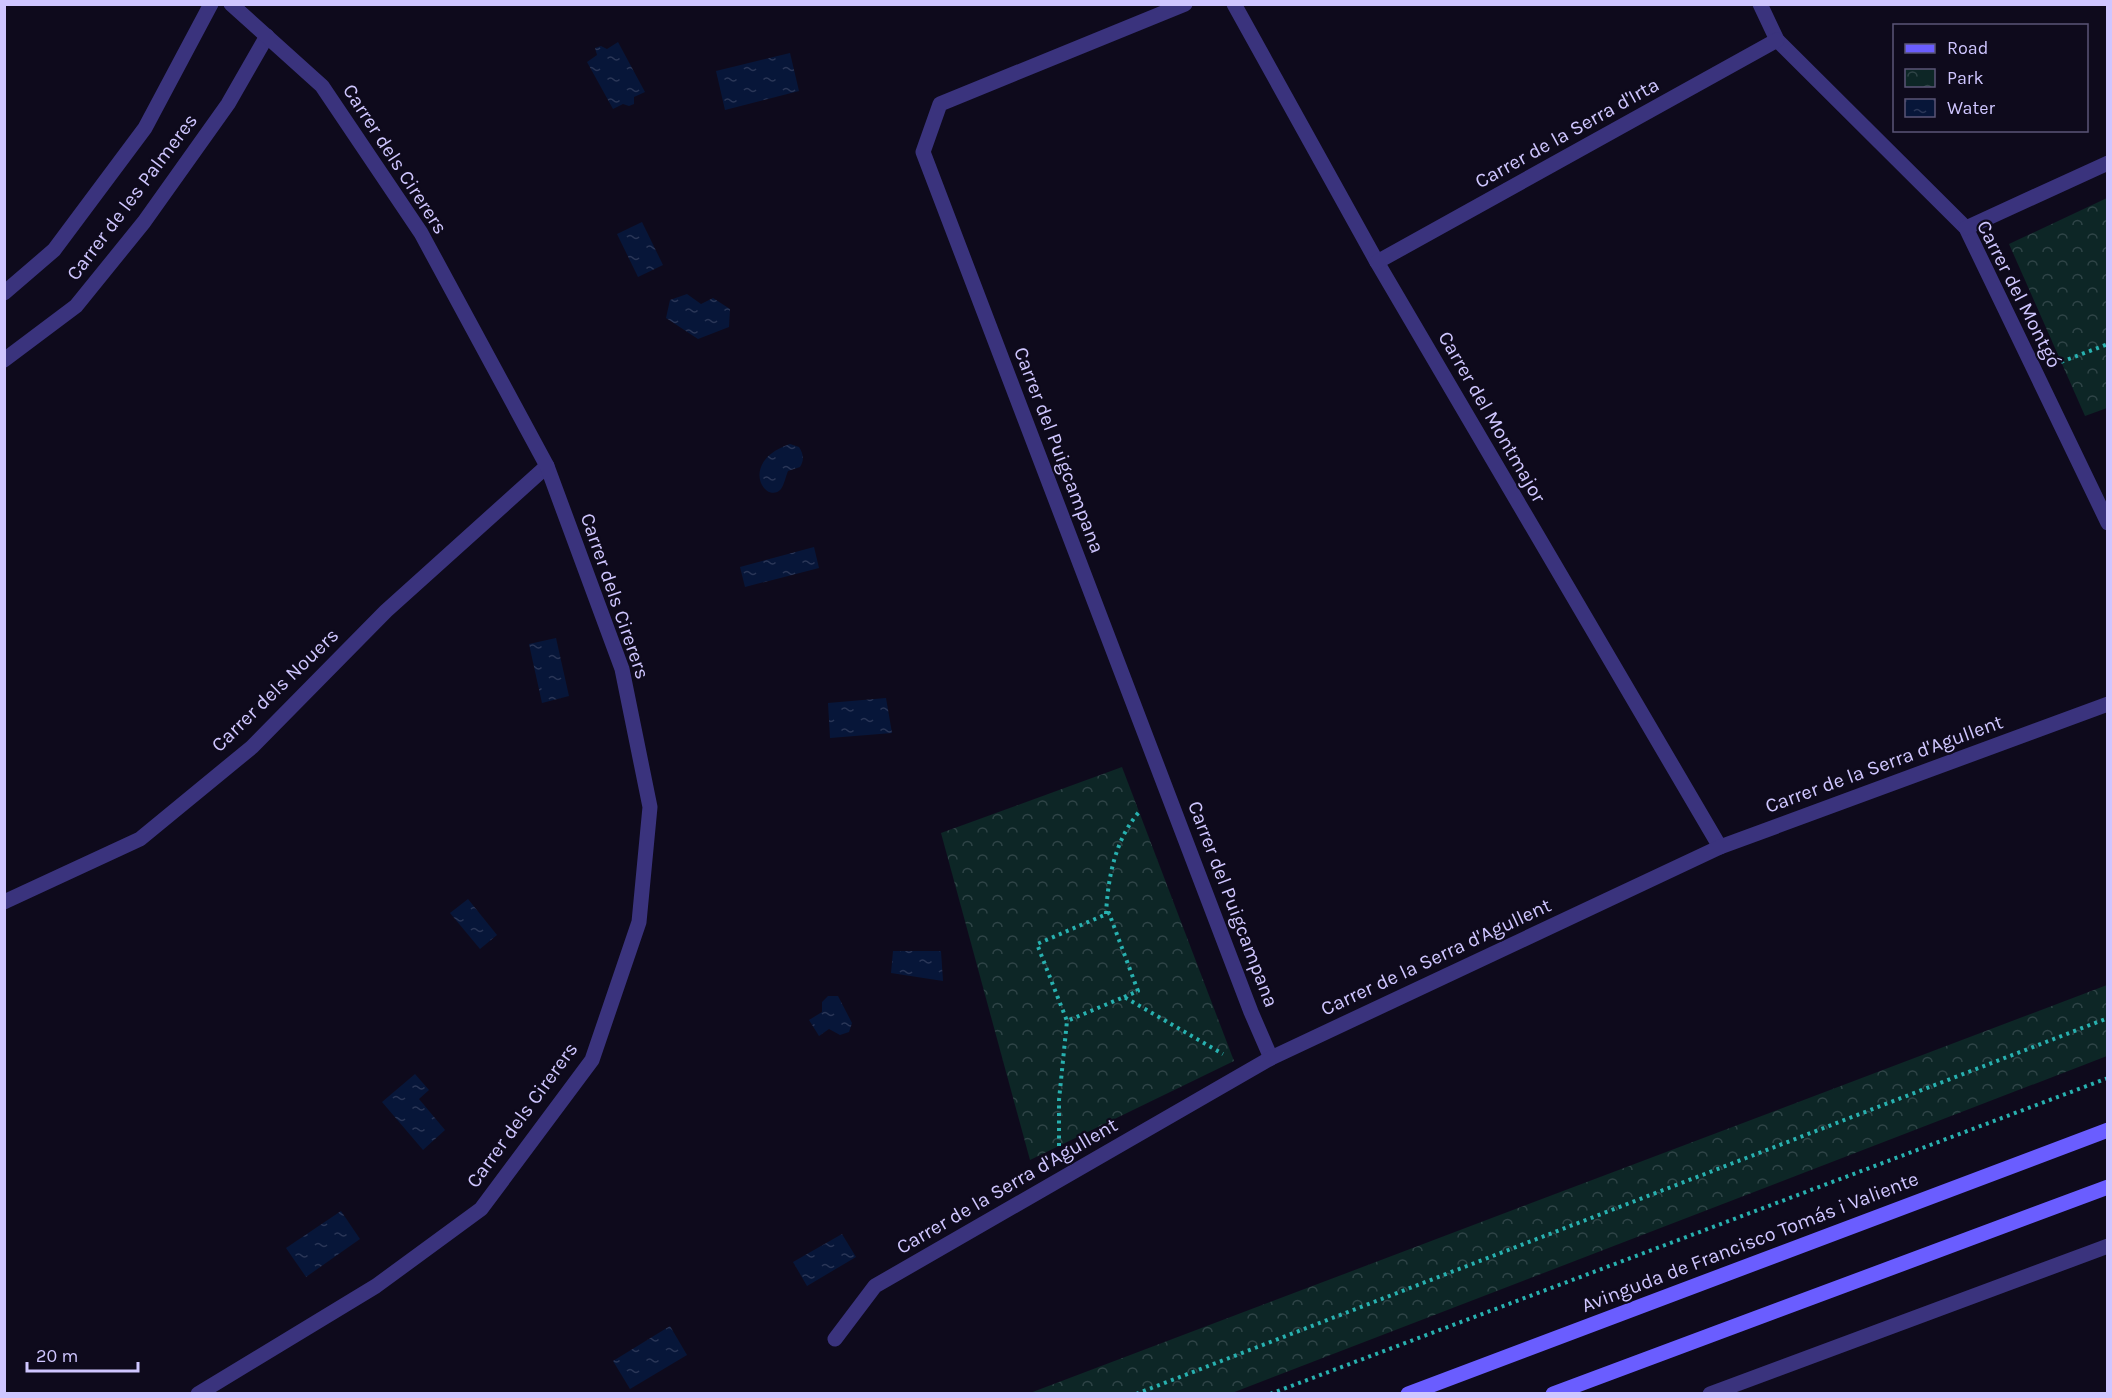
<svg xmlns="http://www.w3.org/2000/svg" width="2112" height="1398" font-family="Karla,sans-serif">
<defs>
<pattern id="park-crowns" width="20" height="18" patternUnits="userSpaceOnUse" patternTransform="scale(1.5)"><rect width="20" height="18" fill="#0d2626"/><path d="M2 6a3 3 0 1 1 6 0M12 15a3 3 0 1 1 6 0" fill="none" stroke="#2f4447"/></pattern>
<pattern id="water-ripples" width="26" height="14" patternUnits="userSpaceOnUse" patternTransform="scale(1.5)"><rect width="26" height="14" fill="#071639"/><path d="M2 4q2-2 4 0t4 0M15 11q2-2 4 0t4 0" fill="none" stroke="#2a3657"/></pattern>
</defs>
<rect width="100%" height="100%" fill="#0e0a1c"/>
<g fill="url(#park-crowns)">
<path d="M 2107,198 L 2107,408 L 2085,416 L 2009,244 Z"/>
<path d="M 1122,767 L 1234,1061 L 1030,1160 L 941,833 Z"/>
<path d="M 2107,985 L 2107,1056 L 1232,1393 L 1030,1393 Z"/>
</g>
<g fill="url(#water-ripples)">
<path d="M 618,42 L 645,92 L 634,97 L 634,104 L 629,106 L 623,104 L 613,109 L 587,62 L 597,55 L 595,48 L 601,46 L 607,49 Z"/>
<path d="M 790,53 L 799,91 L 725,110 L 716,71 Z"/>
<path d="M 642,222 L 663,265 L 638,277 L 617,234 Z"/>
<path d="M 687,294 L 701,304 L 713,298 L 730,309 L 729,327 L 698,339 L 666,318 L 670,300 Z"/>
<path d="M 790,444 L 799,447 C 804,455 804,460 800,467 L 788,471 C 786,476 784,485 781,489 C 766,506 737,462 790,444 Z"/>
<path d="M 814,547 L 819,568 L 745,587 L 740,567 Z"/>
<path d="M 556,638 L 569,696 L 542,703 L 529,644 Z"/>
<path d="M 886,698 L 892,733 L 830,738 L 828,703 Z"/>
<path d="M 468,899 L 497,935 L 480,949 L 450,913 Z"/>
<path d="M 893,951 L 941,951 L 943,981 L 891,973 Z"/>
<path d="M 828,996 L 838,996 L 852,1023 L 849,1032 L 840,1035 L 829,1029 L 819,1036 L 809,1020 L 822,1012 L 822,1002 Z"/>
<path d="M 415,1074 L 429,1090 L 419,1099 L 445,1130 L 423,1150 L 382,1102 Z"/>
<path d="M 341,1211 L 360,1239 L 306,1277 L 286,1248 Z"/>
<path d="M 842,1234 L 856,1257 L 807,1286 L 793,1262 Z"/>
<path d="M 670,1326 L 687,1355 L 630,1389 L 613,1361 Z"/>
</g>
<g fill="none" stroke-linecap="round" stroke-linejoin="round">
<g stroke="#28b1b0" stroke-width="4" stroke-dasharray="3 4.5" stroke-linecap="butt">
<path d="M 2061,362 L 2108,344"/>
<path d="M 1106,914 C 1108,877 1115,840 1139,812"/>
<path d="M 1124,997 L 1138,991 L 1109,913 L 1037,944 L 1067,1021 L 1124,997 L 1223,1054"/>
<path d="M 1059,1146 L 1059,1100 L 1067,1021"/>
<path d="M 1136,1394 L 2108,1018"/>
<path d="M 1270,1394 L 2108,1078"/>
</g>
<path stroke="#3a337d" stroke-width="15" d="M 1710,1394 L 2108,1246"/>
<g stroke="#3a337d" stroke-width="15">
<path d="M 1185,4 L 940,104 L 923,152 L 1251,1012 L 1271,1058"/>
<path d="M 1234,4 L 1377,262 L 1720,847"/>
<path d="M 1760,4 L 1777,40 L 1966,228 L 2108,523"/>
<path d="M 1966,228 L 2108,163"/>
<path d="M 1377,262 L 1777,40"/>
<path d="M 4,293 L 54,250 L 145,128 L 211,4"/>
<path d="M 4,360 L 76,306 L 144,222 L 228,104 L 267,36"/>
<path d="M 4,902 L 140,839 L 252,747 L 386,611 L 547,466"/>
<path d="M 835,1339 L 875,1286 L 1271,1058 L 1720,847 L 2108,704"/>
<path d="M 198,1394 L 376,1286 L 481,1209 L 592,1060 L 639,922 L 650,807 L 622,669 L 547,466 L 421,233 L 322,86 L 231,4"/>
</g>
<g stroke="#6a5dff" stroke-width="15">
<path d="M 1408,1394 L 2108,1130"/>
<path d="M 1553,1394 L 2108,1187"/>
</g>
</g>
<g text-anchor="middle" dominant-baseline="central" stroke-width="4.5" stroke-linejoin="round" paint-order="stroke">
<g font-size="20" fill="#cfc6ff" stroke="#0e0a1c">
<text transform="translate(1567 133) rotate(-29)">Carrer de la Serra d'Irta</text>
<text transform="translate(395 159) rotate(57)">Carrer dels Cirerers</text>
<text transform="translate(132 197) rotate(-53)">Carrer de les Palmeres</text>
<text transform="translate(2019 294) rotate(63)">Carrer del Montgó</text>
<text transform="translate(1492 417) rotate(60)">Carrer del Montmajor</text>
<text transform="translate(1059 450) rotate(69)">Carrer del Puigcampana</text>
<text transform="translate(615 596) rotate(71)">Carrer dels Cirerers</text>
<text transform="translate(275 690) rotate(-44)">Carrer dels Nouers</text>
<text transform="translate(1884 764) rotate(-20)">Carrer de la Serra d'Agullent</text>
<text transform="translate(1233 904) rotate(69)">Carrer del Puigcampana</text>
<text transform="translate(1436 957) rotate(-25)">Carrer de la Serra d'Agullent</text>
<text transform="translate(522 1115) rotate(-54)">Carrer dels Cirerers</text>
<text transform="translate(1007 1186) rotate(-30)">Carrer de la Serra d'Agullent</text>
<text transform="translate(1750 1242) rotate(-21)">Avinguda de Francisco Tomás i Valiente</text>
</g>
</g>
<rect width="2112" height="1398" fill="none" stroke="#cfc6ff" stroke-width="12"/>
<rect x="1893" y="24" width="195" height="108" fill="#0e0a1c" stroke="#5b5577" stroke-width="1.5"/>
<rect x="1905" y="44" width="30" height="9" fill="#6a5dff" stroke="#5b5577" stroke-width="1.5"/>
<text x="1947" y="54" font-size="18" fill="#cfc6ff">Road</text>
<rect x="1905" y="69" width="30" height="18" fill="url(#park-crowns)" stroke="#5b5577" stroke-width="1.5"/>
<text x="1947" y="84" font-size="18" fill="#cfc6ff">Park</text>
<rect x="1905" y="99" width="30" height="18" fill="url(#water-ripples)" stroke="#5b5577" stroke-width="1.5"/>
<text x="1947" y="114" font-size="18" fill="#cfc6ff">Water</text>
<path d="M27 1362v9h111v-9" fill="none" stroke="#cfc6ff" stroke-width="3"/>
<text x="36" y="1362" font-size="18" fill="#cfc6ff" stroke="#0e0a1c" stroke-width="4.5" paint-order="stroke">20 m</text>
</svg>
